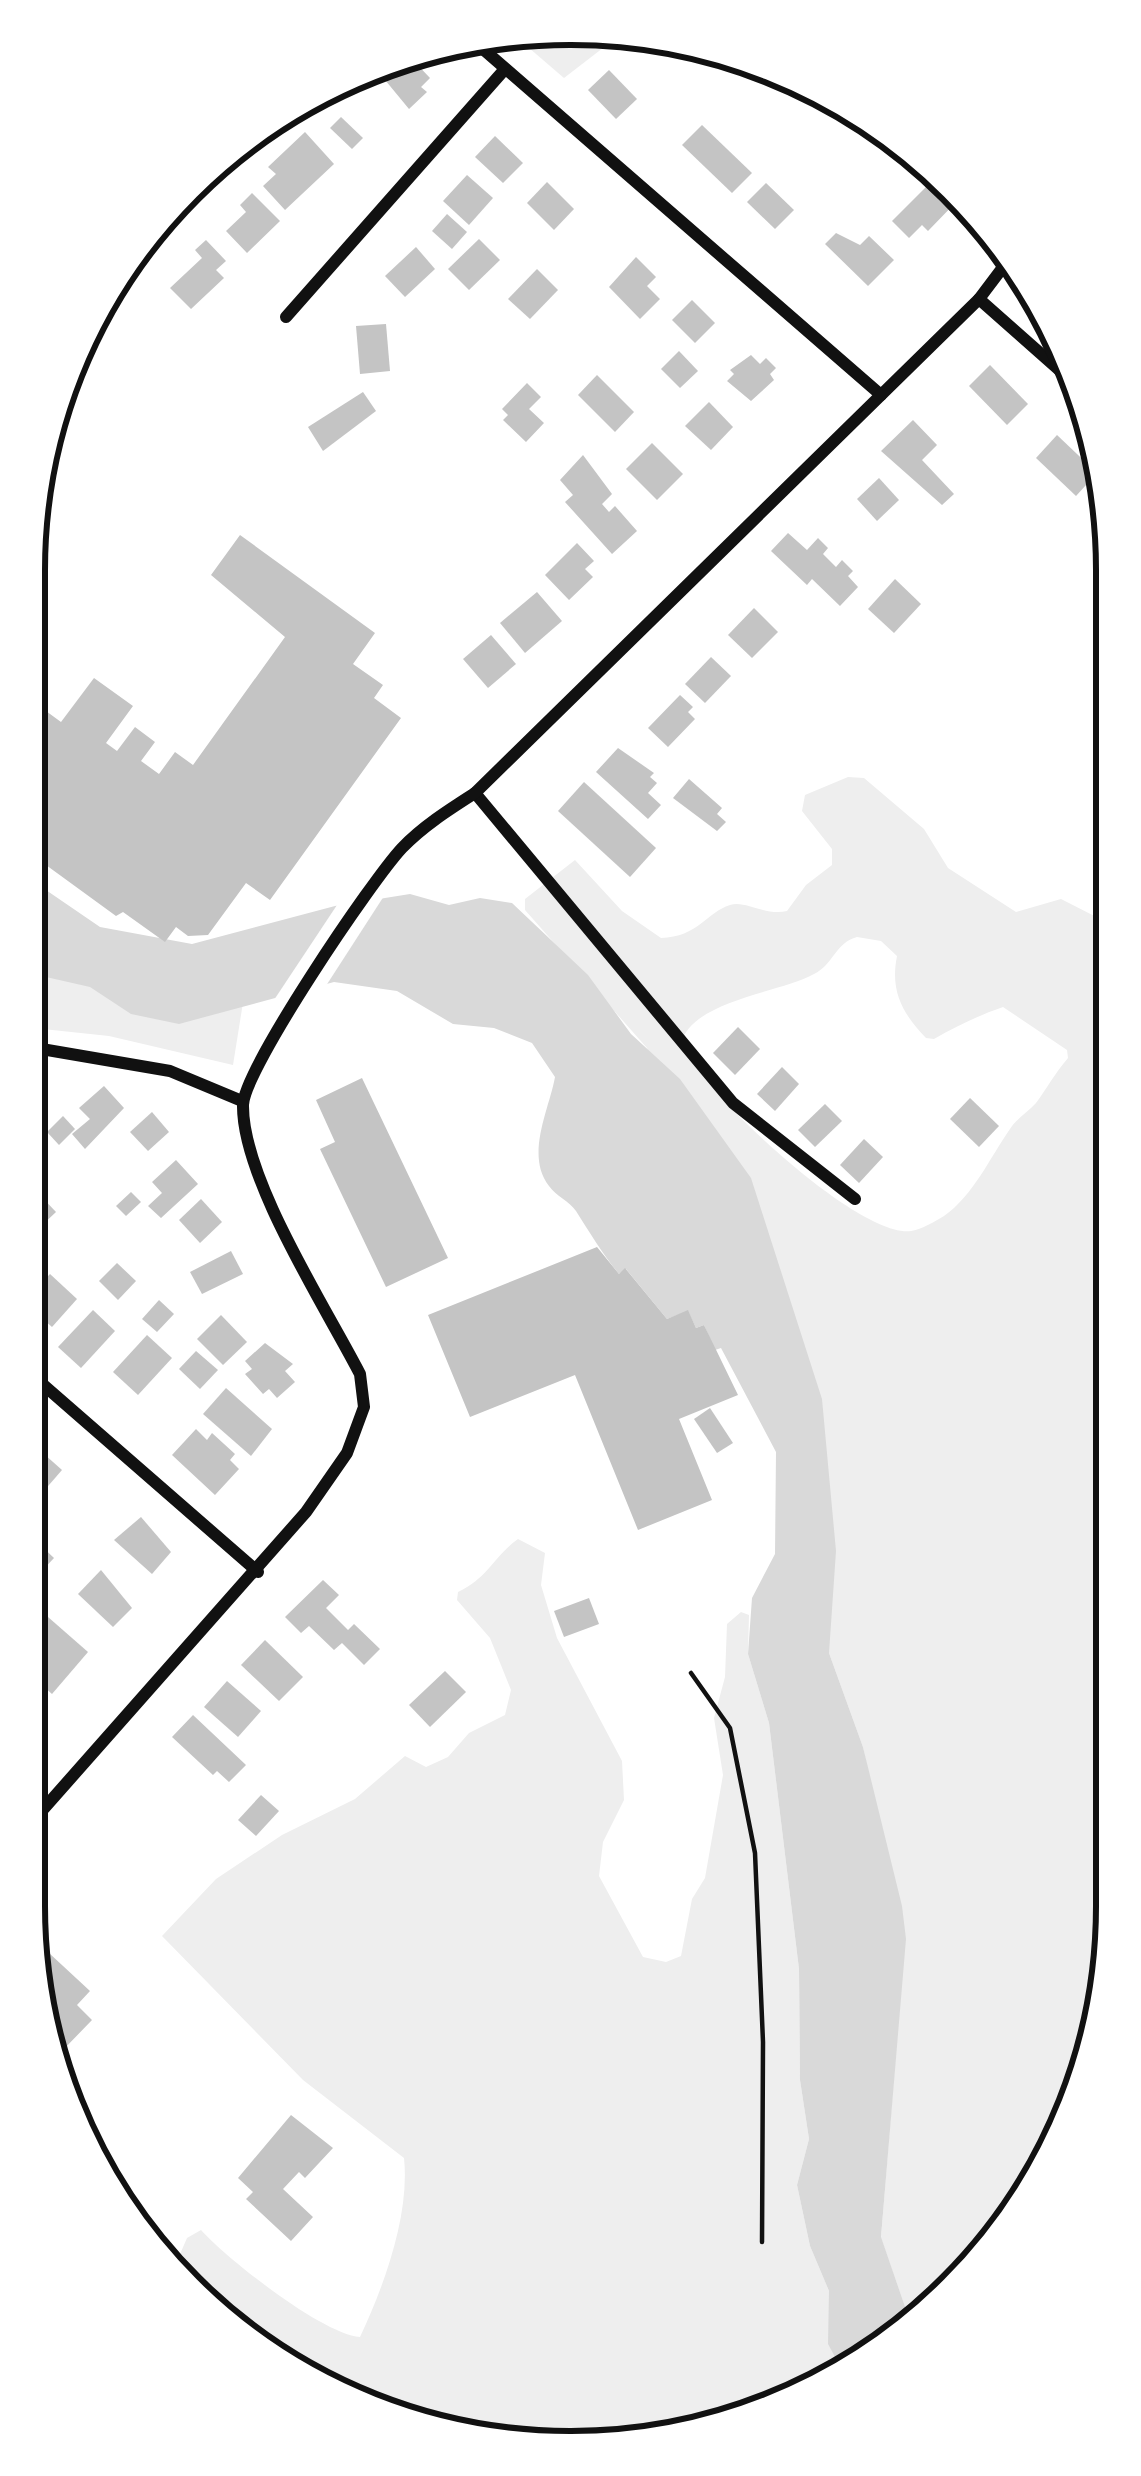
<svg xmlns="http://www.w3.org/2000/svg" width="1141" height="2476" font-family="Karla,sans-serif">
<rect width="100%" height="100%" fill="#fff"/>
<g fill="#eee" fill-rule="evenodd">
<path d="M 570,24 L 621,34 L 564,78 L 514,35 Z"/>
<path d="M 848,777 L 864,778 L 924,829 L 948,868 L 1016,912 L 1061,899 L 1114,926 L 1116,1687 L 1096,1738 L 1102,1770 L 1096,1804 L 1117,1855 L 1117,1906 L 1076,2114 L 981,2266 L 911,2324 L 881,2238 L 905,1940 L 863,1747 L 829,1653 L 809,1508 L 647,1048 L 525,910 L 525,899 L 575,860 L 622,911 L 661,938 C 698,937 707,912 730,905 C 745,900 765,916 787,911 L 806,885 L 832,865 L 832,849 L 802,811 L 805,795 ZM 857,937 L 881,941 L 897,956 C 890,991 902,1013 926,1038 L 934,1039 C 957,1026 977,1016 1003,1007 L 1067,1050 L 1068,1058 C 1055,1073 1047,1088 1036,1103 C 1028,1112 1016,1119 1010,1129 C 991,1156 973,1196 944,1216 C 936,1221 920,1230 911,1231 C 858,1238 700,1090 681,1043 C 693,1000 780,993 814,974 C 833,965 836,942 857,937 Z"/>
<path d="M 24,937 L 249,965 L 233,1065 L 109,1036 L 24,1027 Z"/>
<path d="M 518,1539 L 545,1553 L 541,1585 L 557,1638 L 622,1761 L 624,1800 L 603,1842 L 599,1876 L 643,1957 L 666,1962 L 681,1956 L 692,1899 L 705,1878 L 723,1775 L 714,1718 L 725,1677 L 727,1624 L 741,1612 L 749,1615 L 748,1654 L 769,1723 L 799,1969 L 800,2080 L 809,2139 L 797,2185 L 810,2246 L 829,2291 L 829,2344 L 846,2377 L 643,2447 L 465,2442 L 322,2388 L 244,2329 L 229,2308 L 194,2294 L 171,2275 L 187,2238 L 201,2230 C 227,2259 322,2334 360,2337 C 384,2286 410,2215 404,2158 L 303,2080 L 162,1936 L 216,1879 L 282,1835 L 355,1799 L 405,1756 L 426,1767 L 448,1757 L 469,1733 L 505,1715 L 511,1690 L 490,1638 L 457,1600 L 458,1592 C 490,1576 493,1557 518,1539 Z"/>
</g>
<g fill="#d9d9d9">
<path d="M 24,875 L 100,927 L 192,944 L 335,906 L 410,894 L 449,905 L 480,898 L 512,903 L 588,975 L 631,1034 L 680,1079 L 751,1178 L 822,1399 L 836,1551 L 829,1653 L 863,1747 L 902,1906 L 906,1939 L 881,2237 L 911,2324 L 846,2377 L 828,2344 L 829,2291 L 810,2246 L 797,2185 L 809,2139 L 800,2080 L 799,1969 L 769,1723 L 748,1654 L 752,1598 L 775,1554 L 776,1452 L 721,1348 L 715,1350 L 704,1325 L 696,1328 L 688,1311 L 667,1319 L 626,1269 L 619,1274 C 602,1253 590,1233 576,1211 C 569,1201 556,1196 549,1186 C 525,1155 549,1110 555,1077 L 532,1043 L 494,1028 L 453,1024 L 397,991 L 334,982 L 179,1024 L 131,1014 L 90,987 L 24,972 Z"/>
<path d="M 1116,1687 L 1117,1855 L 1096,1804 L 1101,1770 L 1096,1738 Z"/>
</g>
<path fill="#fff" d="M 384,896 L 322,992 L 270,1006 L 337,905 Z"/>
<g fill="#c4c4c4">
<path d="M 409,56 L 430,78 L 421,87 L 427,92 L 409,109 L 376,69 L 385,61 Z"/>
<path d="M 609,70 L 637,99 L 616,119 L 588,90 Z"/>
<path d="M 341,117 L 363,138 L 352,149 L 330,128 Z"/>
<path d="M 702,125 L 752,173 L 732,193 L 682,145 Z"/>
<path d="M 305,132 L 334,164 L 285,210 L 263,186 L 276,174 L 268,167 Z"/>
<path d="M 495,136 L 523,163 L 503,183 L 475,157 Z"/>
<path d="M 467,175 L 493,198 L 469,225 L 443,201 Z"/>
<path d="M 936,177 L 958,200 L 928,231 L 922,225 L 909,238 L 892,221 Z"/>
<path d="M 547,182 L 574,209 L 554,230 L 527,203 Z"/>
<path d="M 766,183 L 794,210 L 775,229 L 747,202 Z"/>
<path d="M 252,193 L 280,221 L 247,253 L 226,231 L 246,212 L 240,205 Z"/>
<path d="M 447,214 L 467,232 L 452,249 L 432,231 Z"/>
<path d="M 836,233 L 860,245 L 869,236 L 894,260 L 868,286 L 825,244 Z"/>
<path d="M 479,239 L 500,260 L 469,290 L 448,269 Z"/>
<path d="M 206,240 L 226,261 L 216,270 L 224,278 L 191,309 L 170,288 L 202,258 L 195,250 Z"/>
<path d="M 416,247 L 435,269 L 405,297 L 385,276 Z"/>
<path d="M 636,257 L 656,277 L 647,286 L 660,299 L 640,319 L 609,287 Z"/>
<path d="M 537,269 L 558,290 L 530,319 L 508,299 Z"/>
<path d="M 692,300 L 715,323 L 695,343 L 672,320 Z"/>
<path d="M 386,324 L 390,371 L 360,374 L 356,326 Z"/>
<path d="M 679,351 L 698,371 L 680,388 L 661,369 Z"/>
<path d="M 751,355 L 760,364 L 766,358 L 776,368 L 770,374 L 774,380 L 751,401 L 727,381 L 734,374 L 730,370 Z"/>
<path d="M 990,365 L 1028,404 L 1007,425 L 969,386 Z"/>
<path d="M 597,375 L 634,412 L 615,432 L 578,395 Z"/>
<path d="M 527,383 L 541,397 L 529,409 L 544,423 L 526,442 L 503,420 L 508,415 L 502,409 Z"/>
<path d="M 363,392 L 376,411 L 323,451 L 308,427 Z"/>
<path d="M 709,402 L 733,427 L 711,450 L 685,426 Z"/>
<path d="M 913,420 L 937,445 L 922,460 L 954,494 L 942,505 L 881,451 Z"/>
<path d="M 1057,435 L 1097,473 L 1076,496 L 1036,458 Z"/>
<path d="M 652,443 L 683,474 L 657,500 L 626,469 Z"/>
<path d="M 583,455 L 612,494 L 602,504 L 609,512 L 615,506 L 637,531 L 612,554 L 565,502 L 573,495 L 560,480 Z"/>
<path d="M 879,478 L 899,500 L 877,521 L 857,499 Z"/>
<path d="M 788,533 L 807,550 L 818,538 L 828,548 L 823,554 L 836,567 L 842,560 L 853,571 L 848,576 L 858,587 L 840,606 L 812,579 L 807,585 L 771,551 Z"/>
<path d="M 240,535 L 375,633 L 353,664 L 383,685 L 374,698 L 401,718 L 270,900 L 246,883 L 208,935 L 188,936 L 176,927 L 165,942 L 123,912 L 116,916 L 24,849 L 24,695 L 61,722 L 94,678 L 133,706 L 106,743 L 117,751 L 135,727 L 155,742 L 141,761 L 159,774 L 175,752 L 193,765 L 285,637 L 211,575 Z"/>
<path d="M 577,543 L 594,561 L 585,569 L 593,577 L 569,600 L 545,575 Z"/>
<path d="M 895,579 L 921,604 L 894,633 L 868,609 Z"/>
<path d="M 537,592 L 562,621 L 525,653 L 500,623 Z"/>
<path d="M 754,608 L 778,632 L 752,658 L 728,635 Z"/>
<path d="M 491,635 L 516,664 L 488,688 L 463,659 Z"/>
<path d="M 711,657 L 731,676 L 705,703 L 685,684 Z"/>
<path d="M 680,695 L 693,707 L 688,712 L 695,719 L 668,747 L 648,728 Z"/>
<path d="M 618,748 L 654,773 L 650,777 L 657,783 L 648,793 L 661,805 L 648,819 L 596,772 Z"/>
<path d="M 689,779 L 722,808 L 717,814 L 726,822 L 717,831 L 673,798 Z"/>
<path d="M 584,782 L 656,848 L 630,877 L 558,811 Z"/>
<path d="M 738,1027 L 760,1049 L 735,1075 L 713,1053 Z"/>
<path d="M 782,1067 L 799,1084 L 775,1111 L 757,1094 Z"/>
<path d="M 24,1075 L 44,1075 L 45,1108 L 24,1108 Z"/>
<path d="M 362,1078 L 448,1258 L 386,1287 L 320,1149 L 335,1142 L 316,1100 Z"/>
<path d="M 104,1086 L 124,1108 L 85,1149 L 72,1134 L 90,1119 L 79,1108 Z"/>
<path d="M 970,1098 L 999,1126 L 979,1147 L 950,1119 Z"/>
<path d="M 825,1104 L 842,1121 L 815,1147 L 798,1130 Z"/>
<path d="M 152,1112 L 169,1132 L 148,1151 L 130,1132 Z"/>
<path d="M 63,1116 L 75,1129 L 59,1145 L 47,1132 Z"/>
<path d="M 864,1139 L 883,1157 L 859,1183 L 840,1165 Z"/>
<path d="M 176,1160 L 198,1184 L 161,1218 L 148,1206 L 162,1193 L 152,1182 Z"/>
<path d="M 37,1192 L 56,1212 L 38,1229 L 24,1214 L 24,1205 Z"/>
<path d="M 131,1192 L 141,1202 L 126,1216 L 116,1206 Z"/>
<path d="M 201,1199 L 222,1222 L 200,1243 L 179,1220 Z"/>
<path d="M 597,1247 L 619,1274 L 625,1268 L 667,1319 L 688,1310 L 696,1328 L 704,1325 L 738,1395 L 679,1419 L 712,1500 L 638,1530 L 575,1375 L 470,1417 L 428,1315 Z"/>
<path d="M 231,1251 L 243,1274 L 202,1294 L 190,1272 Z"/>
<path d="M 117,1263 L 136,1281 L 118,1300 L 99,1281 Z"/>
<path d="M 50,1274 L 77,1299 L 52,1327 L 24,1302 Z"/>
<path d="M 159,1300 L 174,1314 L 157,1332 L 142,1319 Z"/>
<path d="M 93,1310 L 115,1331 L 81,1368 L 58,1347 Z"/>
<path d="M 221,1315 L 247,1342 L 223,1365 L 197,1339 Z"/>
<path d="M 147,1335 L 172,1358 L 138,1395 L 113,1372 Z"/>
<path d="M 265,1343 L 293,1364 L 285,1371 L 295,1382 L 277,1398 L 269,1389 L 263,1394 L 245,1374 L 252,1369 L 245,1361 Z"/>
<path d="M 196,1351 L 218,1370 L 200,1389 L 179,1369 Z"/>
<path d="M 226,1388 L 272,1429 L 251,1456 L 203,1414 Z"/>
<path d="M 710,1408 L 733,1443 L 717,1453 L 694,1419 Z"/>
<path d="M 196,1429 L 207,1440 L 212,1433 L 235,1454 L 230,1460 L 239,1469 L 215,1495 L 172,1455 Z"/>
<path d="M 35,1446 L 62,1470 L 42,1493 L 24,1477 L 24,1458 Z"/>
<path d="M 141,1517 L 171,1552 L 152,1574 L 114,1540 Z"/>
<path d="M 34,1539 L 54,1558 L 39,1574 L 24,1559 L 24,1548 Z"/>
<path d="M 101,1570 L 132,1608 L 113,1627 L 78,1594 Z"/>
<path d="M 323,1580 L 339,1595 L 326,1608 L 348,1630 L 354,1624 L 380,1649 L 364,1665 L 342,1643 L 334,1650 L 309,1626 L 301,1633 L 285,1617 Z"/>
<path d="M 24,1596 L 88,1652 L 52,1694 L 24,1669 Z"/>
<path d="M 589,1598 L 599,1624 L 564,1637 L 554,1611 Z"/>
<path d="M 265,1640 L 303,1677 L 279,1701 L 241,1665 Z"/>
<path d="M 445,1671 L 466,1692 L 430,1727 L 409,1705 Z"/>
<path d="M 227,1681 L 261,1711 L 238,1737 L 204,1707 Z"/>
<path d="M 193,1715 L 246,1765 L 229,1782 L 217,1771 L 213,1775 L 172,1737 Z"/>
<path d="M 261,1795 L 279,1811 L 256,1836 L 238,1820 Z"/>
<path d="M 49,1953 L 90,1991 L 77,2005 L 92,2020 L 62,2051 L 46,2040 L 34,1967 Z"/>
<path d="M 291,2115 L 333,2148 L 305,2178 L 299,2172 L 283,2189 L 313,2217 L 291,2241 L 246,2199 L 253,2192 L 238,2178 Z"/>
</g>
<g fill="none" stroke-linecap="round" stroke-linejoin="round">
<path stroke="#111" stroke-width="4.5" d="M 691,1673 L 730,1728 L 755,1853 L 763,2042 L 762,2242"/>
<g stroke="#111" stroke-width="12">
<path d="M 476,43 L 881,395"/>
<path d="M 979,299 L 1083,391"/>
<path d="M 286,317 L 505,69"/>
<path d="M 475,793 L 733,1103 L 855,1199"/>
<path d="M 24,1046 L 170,1071 L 242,1101"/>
<path d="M 24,1368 L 258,1572"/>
<path d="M 24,1831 L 306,1512 L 347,1453 L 364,1407 L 360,1374 C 325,1306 242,1178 243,1105 C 244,1069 372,880 402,848 C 423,826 450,809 475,793 L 979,299 L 1013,254"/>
</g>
</g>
<path d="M0 0H1141V2476H0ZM570 45H571A525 525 0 0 1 1096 570V1906A525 525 0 0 1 571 2431H570A525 525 0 0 1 45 1906V570A525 525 0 0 1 570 45Z" fill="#fff" fill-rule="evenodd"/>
<path fill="none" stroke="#111" stroke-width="6" d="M570 45H571A525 525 0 0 1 1096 570V1906A525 525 0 0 1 571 2431H570A525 525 0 0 1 45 1906V570A525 525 0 0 1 570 45Z"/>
</svg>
